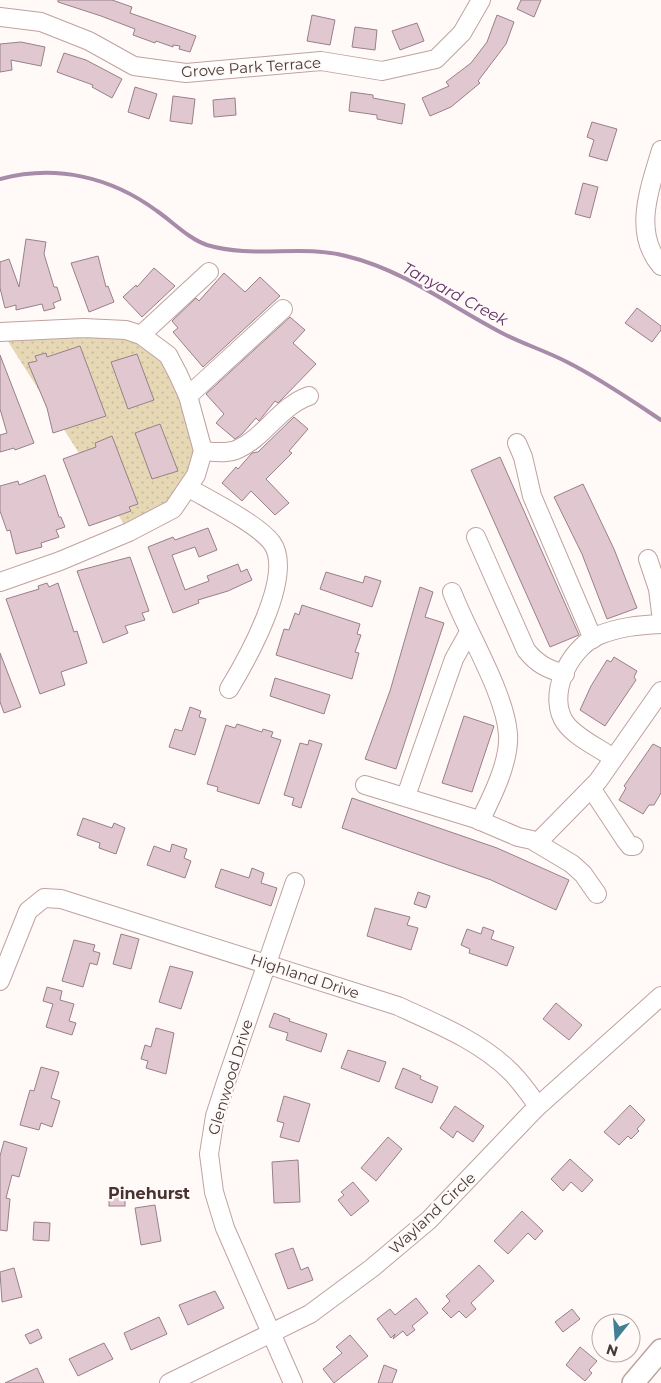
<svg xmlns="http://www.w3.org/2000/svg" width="661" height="1383" font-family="Montserrat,sans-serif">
<defs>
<pattern id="park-dots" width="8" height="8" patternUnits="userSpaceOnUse" patternTransform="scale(1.25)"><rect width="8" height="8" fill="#e6d8b4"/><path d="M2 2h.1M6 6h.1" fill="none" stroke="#c6ba9c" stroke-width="1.8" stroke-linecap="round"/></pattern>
</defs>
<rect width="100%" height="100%" fill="#fff9f8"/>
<path fill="url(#park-dots)" d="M 2,332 L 141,335 L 188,396 L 203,451 L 189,488 L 129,532 Z"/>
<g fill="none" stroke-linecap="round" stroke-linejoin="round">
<path stroke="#a78ba9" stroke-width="4" d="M 0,179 C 56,164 111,177 157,211 C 173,222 189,239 207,245 C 253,259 300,244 346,256 C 404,270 450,306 502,333 C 523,344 546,351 567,362 C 599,378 631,400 661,420"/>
</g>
<g fill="#e1c7d0" stroke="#988089">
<path d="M 58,0 L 112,0 L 132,7 L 130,13 L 196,36 L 190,52 L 179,49 L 180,46 L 173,45 L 173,47 L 156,41 L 155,43 L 133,35 L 135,29 L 101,16 L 58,2 Z"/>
<path d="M 521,0 L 541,0 L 534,17 L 517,9 Z"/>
<path d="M 312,15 L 335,20 L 330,45 L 307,41 Z"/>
<path d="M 497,15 L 514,22 L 506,44 L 478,81 L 480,83 L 451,107 L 430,116 L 422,98 L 449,86 L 446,82 L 471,63 L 487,42 Z"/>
<path d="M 417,23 L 424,41 L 400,50 L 392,31 Z"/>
<path d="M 355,27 L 377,30 L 375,50 L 352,47 Z"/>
<path d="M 21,42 L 45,47 L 41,66 L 11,60 L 12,70 L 0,72 L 0,44 Z"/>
<path d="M 64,53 L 86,60 L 122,79 L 112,98 L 92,87 L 93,85 L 57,72 Z"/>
<path d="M 135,87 L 157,94 L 149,119 L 128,112 Z"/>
<path d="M 351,92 L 373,95 L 373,98 L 405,104 L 402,124 L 377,119 L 377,115 L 349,111 Z"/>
<path d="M 173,96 L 195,99 L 192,124 L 170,121 Z"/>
<path d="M 235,98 L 236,115 L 214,117 L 213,100 Z"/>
<path d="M 592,122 L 617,129 L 607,161 L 589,156 L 594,140 L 587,137 Z"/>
<path d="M 583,183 L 598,187 L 590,218 L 575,214 Z"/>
<path d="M 26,239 L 46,242 L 44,254 L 54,287 L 57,287 L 61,300 L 53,303 L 55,308 L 44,311 L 42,304 L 16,310 L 16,305 L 5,308 L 0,288 L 0,262 L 9,259 L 19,287 Z"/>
<path d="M 98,256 L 106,287 L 108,286 L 114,302 L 89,312 L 71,263 Z"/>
<path d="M 154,268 L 175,286 L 142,317 L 123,297 L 136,285 L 137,287 Z"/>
<path d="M 224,273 L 245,292 L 260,277 L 280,296 L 203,367 L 173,332 L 178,328 L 172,321 L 196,298 L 199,301 Z"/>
<path d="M 637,308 L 661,326 L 661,330 L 652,342 L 625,323 Z"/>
<path d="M 290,317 L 305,330 L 293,343 L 316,364 L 281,400 L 278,403 L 275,401 L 259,421 L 256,418 L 242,434 L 235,439 L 216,423 L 224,414 L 206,394 Z"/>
<path d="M 80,346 L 106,416 L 53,433 L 47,408 L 28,363 L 37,361 L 35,356 L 46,353 L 47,357 Z"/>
<path d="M 137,354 L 154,400 L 128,409 L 111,362 Z"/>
<path d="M 0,355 L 34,443 L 15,450 L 14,448 L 0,452 L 0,435 L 7,433 L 0,409 Z"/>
<path d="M 294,417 L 308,429 L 289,451 L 292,453 L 266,479 L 289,503 L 275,515 L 251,491 L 242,501 L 222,483 L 236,467 L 238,469 L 252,453 L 258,452 Z"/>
<path d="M 160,424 L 178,471 L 152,479 L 135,433 Z"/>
<path d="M 112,436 L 138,504 L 129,507 L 131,511 L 89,526 L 63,459 L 96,447 L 95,443 Z"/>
<path d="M 500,457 L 579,635 L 550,647 L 471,470 Z"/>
<path d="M 45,475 L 59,517 L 61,517 L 65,527 L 56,530 L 59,537 L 41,543 L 42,547 L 16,554 L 10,530 L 7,531 L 0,511 L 0,486 L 18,481 L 19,485 Z"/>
<path d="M 583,484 L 614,549 L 637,608 L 607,619 L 582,554 L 554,497 Z"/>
<path d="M 208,528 L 217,550 L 199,557 L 195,547 L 172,555 L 185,590 L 209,581 L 207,576 L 238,564 L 241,572 L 247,569 L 252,580 L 228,591 L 198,600 L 199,603 L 173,613 L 148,547 L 173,537 L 175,540 Z"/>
<path d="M 130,557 L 149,611 L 142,613 L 145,620 L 125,626 L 128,633 L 103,643 L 77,571 Z"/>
<path d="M 326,572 L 363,583 L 365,576 L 381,581 L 372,607 L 320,589 Z"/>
<path d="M 47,583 L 49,587 L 58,583 L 74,632 L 77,631 L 87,663 L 61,672 L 65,685 L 40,694 L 6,599 L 39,589 L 38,586 Z"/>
<path d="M 420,587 L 433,592 L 425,617 L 444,623 L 396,769 L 365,759 L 390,691 Z"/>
<path d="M 302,605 L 360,624 L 357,634 L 361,635 L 355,652 L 359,653 L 352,679 L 276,655 L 284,629 L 289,630 L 295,613 L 299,615 Z"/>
<path d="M 0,653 L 21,707 L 4,713 L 0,702 Z"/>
<path d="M 614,657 L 637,671 L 634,677 L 636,680 L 605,726 L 580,710 L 591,686 L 607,660 L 611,662 Z"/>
<path d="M 275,678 L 330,695 L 324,714 L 270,696 Z"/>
<path d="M 190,707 L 201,711 L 199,717 L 206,719 L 195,755 L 169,747 L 175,729 L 182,731 Z"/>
<path d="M 464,716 L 494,726 L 472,792 L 442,783 Z"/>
<path d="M 237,724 L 262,732 L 263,729 L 273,732 L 271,737 L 281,740 L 259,804 L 217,791 L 218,787 L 207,784 L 226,725 L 235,728 Z"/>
<path d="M 309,740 L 322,744 L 301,808 L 292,805 L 294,798 L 284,795 L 300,743 L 308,745 Z"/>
<path d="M 653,744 L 661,748 L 661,793 L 654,805 L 649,805 L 643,814 L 619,800 L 626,788 L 624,786 Z"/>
<path d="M 352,798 L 497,848 L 569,880 L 556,910 L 491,880 L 342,828 Z"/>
<path d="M 83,818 L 112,828 L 114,823 L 125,828 L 116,854 L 99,848 L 100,843 L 77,835 Z"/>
<path d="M 172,844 L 187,849 L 184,858 L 191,861 L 185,878 L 147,865 L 154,846 L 170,852 Z"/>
<path d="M 252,868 L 264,873 L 261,883 L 277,888 L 271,906 L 215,887 L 221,869 L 249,878 Z"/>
<path d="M 418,892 L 430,896 L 426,908 L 414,904 Z"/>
<path d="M 375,908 L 410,917 L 407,925 L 418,928 L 411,950 L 367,936 Z"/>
<path d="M 483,927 L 494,931 L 491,939 L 514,947 L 507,966 L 469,953 L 470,949 L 461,945 L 467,929 L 481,934 Z"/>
<path d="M 121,934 L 139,939 L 131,969 L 113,964 Z"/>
<path d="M 74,940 L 95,945 L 93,951 L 100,953 L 97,965 L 90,963 L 83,987 L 62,981 Z"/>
<path d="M 170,966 L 193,972 L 181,1009 L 159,1002 Z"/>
<path d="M 47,987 L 62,991 L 60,1000 L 74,1004 L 69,1021 L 76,1023 L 72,1035 L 46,1027 L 53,1004 L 43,1001 Z"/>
<path d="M 556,1003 L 582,1025 L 569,1040 L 543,1019 Z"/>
<path d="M 274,1013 L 290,1019 L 289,1021 L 327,1034 L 321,1052 L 286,1040 L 288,1033 L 269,1027 Z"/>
<path d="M 156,1028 L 174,1033 L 166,1074 L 146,1068 L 148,1061 L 141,1059 L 145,1045 L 151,1047 Z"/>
<path d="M 348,1050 L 386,1062 L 379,1082 L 341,1068 Z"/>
<path d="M 41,1067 L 59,1072 L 51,1098 L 60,1101 L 52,1127 L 41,1123 L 39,1130 L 20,1125 L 30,1090 L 34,1091 Z"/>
<path d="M 403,1068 L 421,1076 L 420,1079 L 438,1087 L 432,1103 L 395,1088 Z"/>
<path d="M 284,1096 L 310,1104 L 299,1142 L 280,1137 L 284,1123 L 277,1121 Z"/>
<path d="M 630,1105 L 645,1120 L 637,1129 L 639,1131 L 631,1139 L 628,1136 L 619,1145 L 604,1132 Z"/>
<path d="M 455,1106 L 484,1126 L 473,1142 L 457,1131 L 453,1138 L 440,1128 Z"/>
<path d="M 388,1137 L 402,1149 L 376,1181 L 361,1168 Z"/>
<path d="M 4,1141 L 27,1148 L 19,1177 L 12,1175 L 6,1198 L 10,1199 L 7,1231 L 0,1230 L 0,1156 Z"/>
<path d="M 570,1159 L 593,1180 L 582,1192 L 571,1182 L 563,1191 L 551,1179 Z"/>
<path d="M 298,1160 L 300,1202 L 274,1203 L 272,1162 Z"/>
<path d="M 353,1182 L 369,1201 L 351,1216 L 338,1200 L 344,1195 L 341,1192 Z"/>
<rect x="109" y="1188" width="16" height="18"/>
<path d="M 155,1205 L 161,1241 L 141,1245 L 135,1208 Z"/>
<path d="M 522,1211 L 543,1231 L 535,1240 L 528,1233 L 508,1254 L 494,1241 Z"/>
<path d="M 34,1222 L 50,1223 L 49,1241 L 33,1240 Z"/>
<path d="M 293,1248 L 301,1270 L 308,1267 L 313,1280 L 288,1289 L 275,1254 Z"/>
<path d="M 479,1265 L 494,1281 L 471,1303 L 476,1309 L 466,1318 L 459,1311 L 451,1318 L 442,1309 L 450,1301 L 446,1296 Z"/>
<path d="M 14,1268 L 22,1297 L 2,1302 L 0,1272 Z"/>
<path d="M 215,1291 L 224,1308 L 188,1325 L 179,1305 Z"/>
<path d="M 416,1298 L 428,1313 L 412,1326 L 415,1330 L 407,1336 L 403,1331 L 393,1339 L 395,1334 L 391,1338 L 377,1319 L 390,1309 L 395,1315 Z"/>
<path d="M 572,1309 L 580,1319 L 563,1332 L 555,1322 Z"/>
<path d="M 159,1317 L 167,1334 L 131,1350 L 124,1333 Z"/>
<path d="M 38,1329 L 42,1338 L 30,1344 L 25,1335 Z"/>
<path d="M 350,1335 L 368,1356 L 334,1383 L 323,1369 L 342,1353 L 336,1347 Z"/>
<path d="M 104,1343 L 113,1359 L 78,1376 L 69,1359 Z"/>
<path d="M 580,1347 L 597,1361 L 589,1370 L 592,1373 L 585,1381 L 566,1365 Z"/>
<path d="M 384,1365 L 397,1370 L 392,1383 L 378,1383 Z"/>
<path d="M 37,1368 L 44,1383 L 5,1383 Z"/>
</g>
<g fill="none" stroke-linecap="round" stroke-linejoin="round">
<defs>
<g id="minor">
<path d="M 0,17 L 41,22 L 89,41 L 134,66 L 186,73 L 321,61 L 382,71 L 436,59 L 462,33 L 481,0"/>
<path d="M 661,150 C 650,188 632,232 661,266"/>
<path d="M 0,332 L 84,328 L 126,330 L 141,335 L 168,355 L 178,374 L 188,396 L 203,451 L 196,475 L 173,509 L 129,532 L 60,561 L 0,582"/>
<path d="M 141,335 L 209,272"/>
<path d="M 188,396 L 283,309"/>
<path d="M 517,443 L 523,457 L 532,496 L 593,639"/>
<path d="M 203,451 C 215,452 228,454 238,449 C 265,437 280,406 309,396"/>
<path d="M 189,488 C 211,501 258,524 272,543 C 295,575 246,661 229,689"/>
<path d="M 476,537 L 526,650 C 537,664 547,669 565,674"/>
<path d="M 648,559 L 658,589 L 661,613"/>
<path d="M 452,592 C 467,632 505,693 508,734 C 510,761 492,797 480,821"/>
<path d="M 613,758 C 598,747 578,739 566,724 C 546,697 568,650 597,636 C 618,627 639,625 661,624"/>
<path d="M 365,785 L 476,819 L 518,837 L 532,840 L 572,864 L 583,874 L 597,894"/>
<path d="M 591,788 L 626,841 L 630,846 L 634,846"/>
<path d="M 406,796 L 454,659 L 469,632"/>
<path d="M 537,843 L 598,781 L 661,691"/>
<path d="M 0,981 L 28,911 L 44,898 L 61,899 L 398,1006 C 437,1024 480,1041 511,1072 C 520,1081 528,1092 535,1102 L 536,1108"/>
<path d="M 169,1383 L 310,1314 L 372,1268 L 429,1220 L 536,1108 L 661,996"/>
<path d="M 293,1383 L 225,1228 L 214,1192 L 209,1154 L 215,1116 L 226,1082 L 295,882"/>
</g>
<path id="major" d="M 633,1383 L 661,1350"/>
</defs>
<use href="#minor" stroke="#bea39f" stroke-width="20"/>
<use href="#major" stroke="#bea39f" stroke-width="24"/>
<use href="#minor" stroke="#fff" stroke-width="18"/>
<use href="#major" stroke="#fff" stroke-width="21"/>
</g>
<g text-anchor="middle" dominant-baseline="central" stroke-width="4.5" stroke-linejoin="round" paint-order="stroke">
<g font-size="15" fill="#443938" stroke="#fff9f8">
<text transform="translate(251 67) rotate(-4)">Grove Park Terrace</text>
<text transform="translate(305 976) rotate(18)">Highland Drive</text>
<text transform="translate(230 1077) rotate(-73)">Glenwood Drive</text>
<text transform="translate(432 1213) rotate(-43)">Wayland Circle</text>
</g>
<g font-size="16" font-style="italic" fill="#5f3268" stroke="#fff9f8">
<text transform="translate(455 294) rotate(28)">Tanyard Creek</text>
</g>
<g font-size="16" font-weight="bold" fill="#47322f" stroke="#fff9f8">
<text x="149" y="1193">Pinehurst</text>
</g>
</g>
<g transform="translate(616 1338) rotate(197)"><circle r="24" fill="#fff9f8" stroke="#b4acab"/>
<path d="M0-4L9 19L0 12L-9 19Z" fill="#417f95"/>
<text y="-8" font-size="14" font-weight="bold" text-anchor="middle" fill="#443938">N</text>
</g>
</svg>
